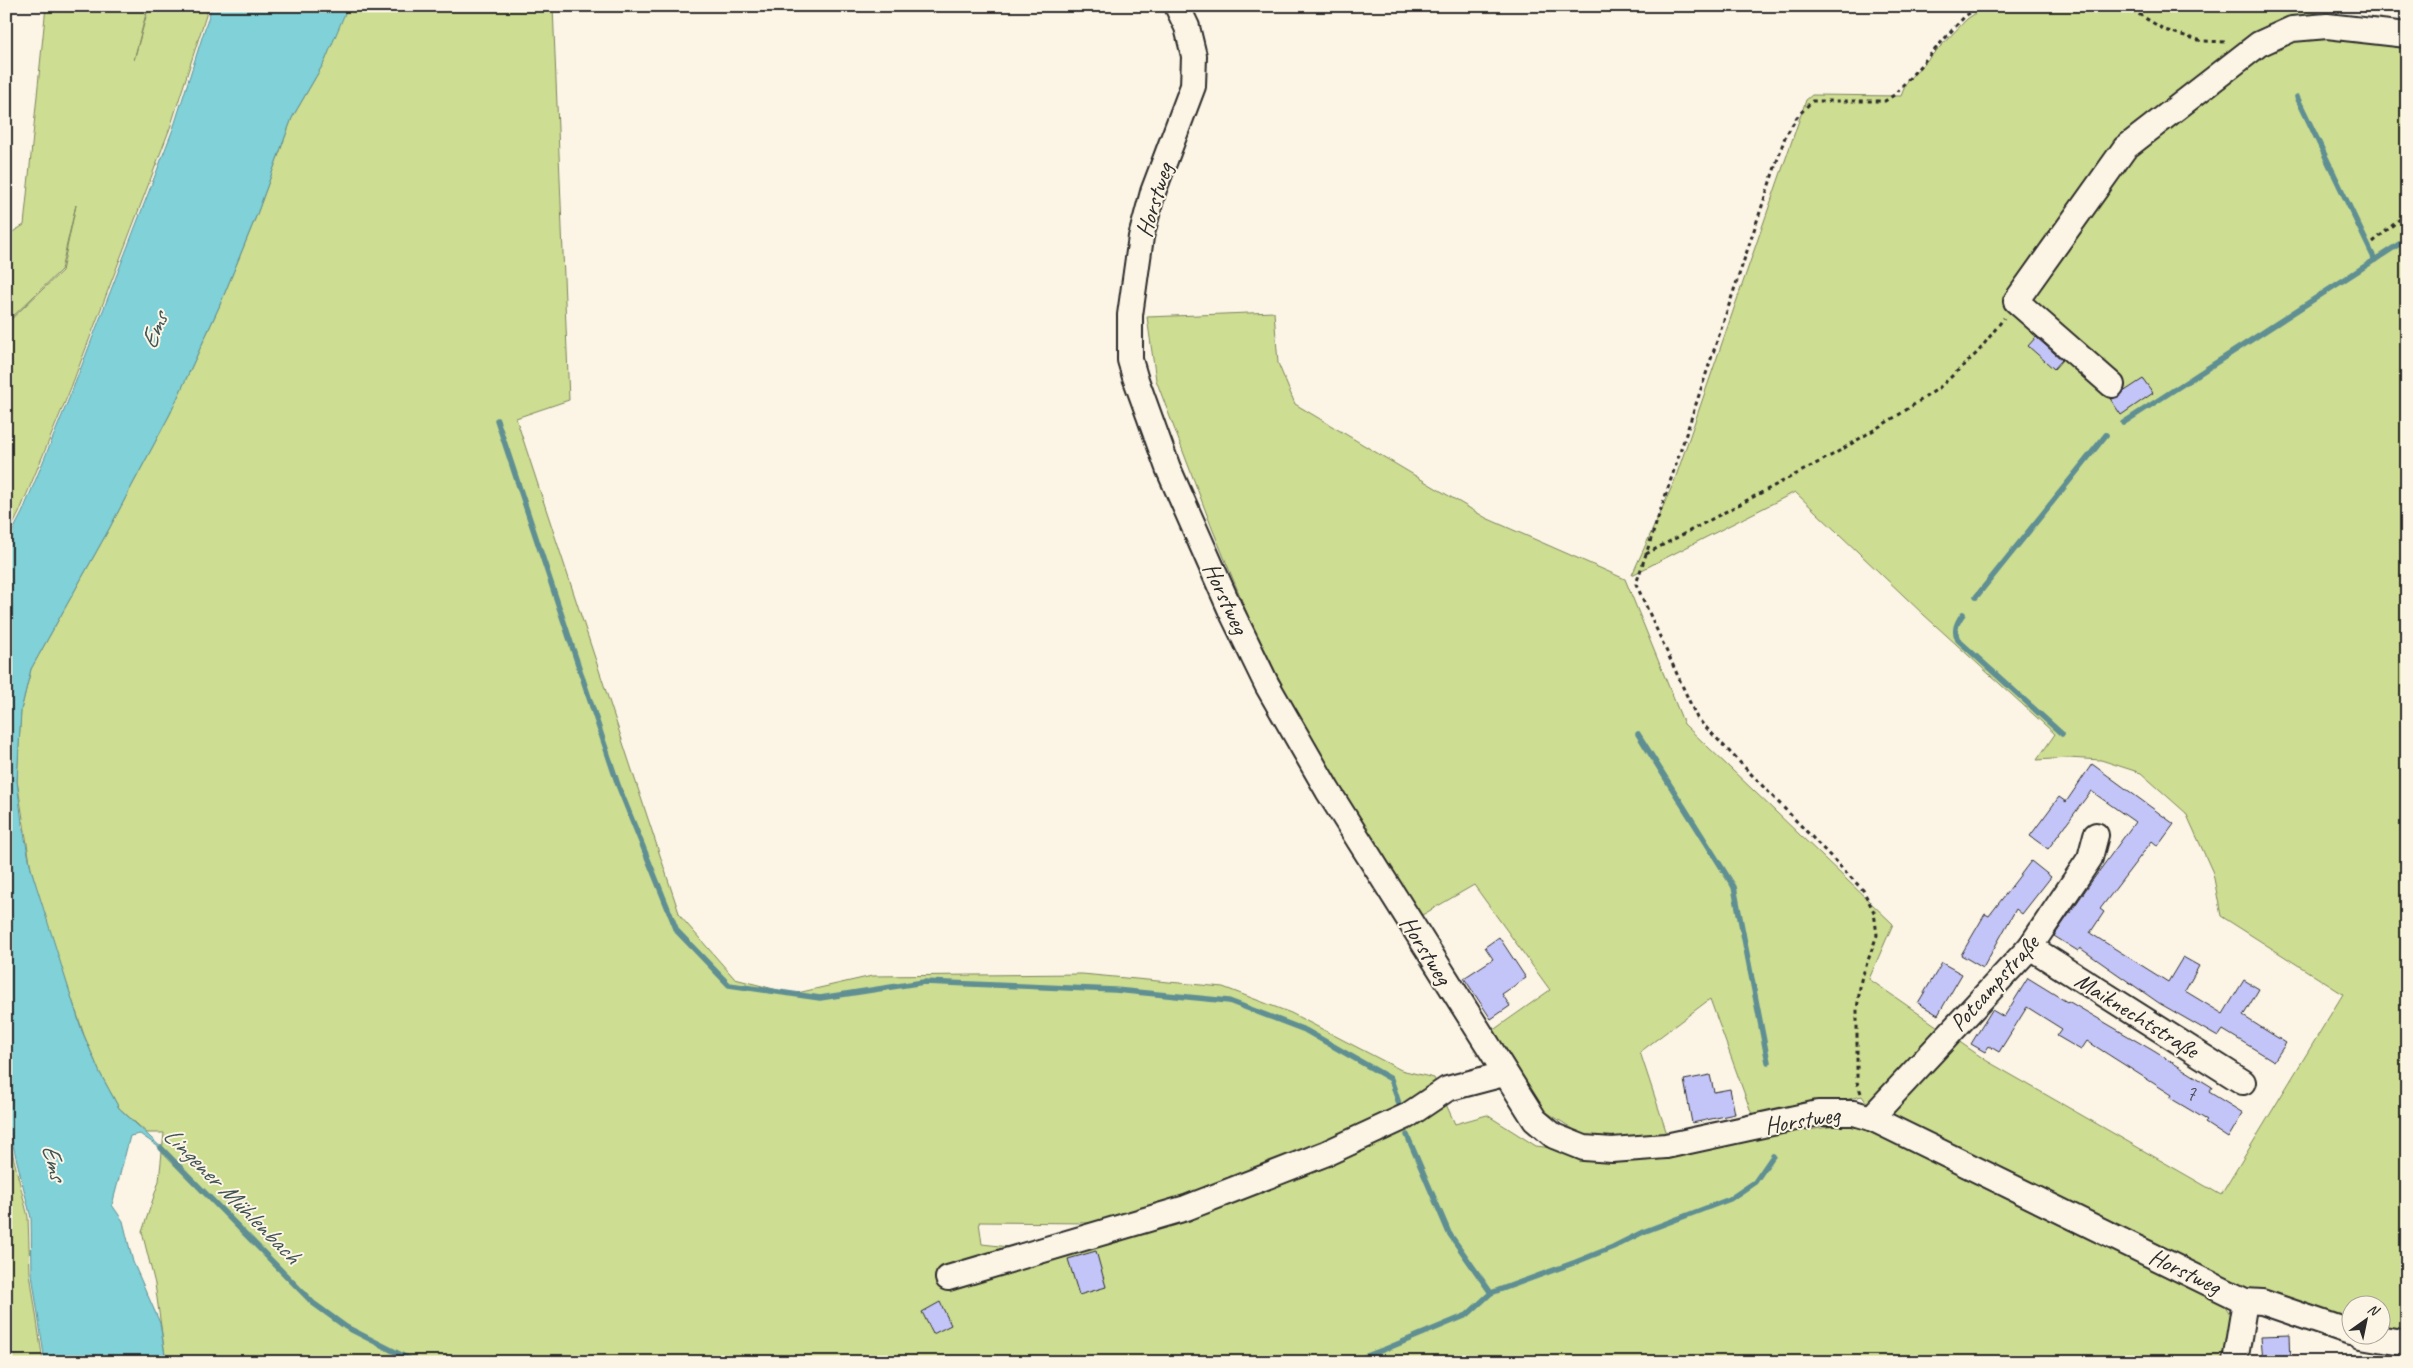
<svg xmlns="http://www.w3.org/2000/svg" width="2413" height="1368" font-family="Caveat,sans-serif">
<rect width="100%" height="100%" fill="#fcf5e5"/>
<filter id="ink" filterUnits="userSpaceOnUse"><feTurbulence type="fractalNoise" baseFrequency=".02" numOctaves="2"/><feDisplacementMap in="SourceGraphic" scale="10" xChannelSelector="R" yChannelSelector="G"/><feConvolveMatrix kernelMatrix="1 2 1 2 8 2 1 2 1" color-interpolation-filters="sRGB"/></filter>
<g filter="url(#ink)">
<g fill="#cddd91" stroke="#7c845e" fill-rule="evenodd">
<path d="M 46,6 L 148,6 L 134,60 L 149,6 L 209,6 L 170,128 L 70,390 L 19,513 L 6,539 L 6,324 L 62,271 L 76,205 L 61,270 L 6,323 L 6,236 L 24,225 Z"/>
<path d="M 346,6 L 553,6 L 569,400 L 516,418 L 680,916 L 735,979 L 793,994 L 872,976 L 1082,974 L 1223,987 L 1291,1013 L 1401,1070 L 1434,1078 L 1455,1124 L 1487,1115 L 1536,1146 L 1574,1151 L 1581,1134 L 1543,1110 L 1492,1031 L 1550,990 L 1474,885 L 1417,918 L 1307,735 L 1249,618 L 1212,528 L 1156,380 L 1147,317 L 1274,312 L 1278,363 L 1295,404 L 1486,518 L 1625,579 L 1684,724 L 1893,924 L 1869,979 L 1987,1061 L 2221,1195 L 2343,994 L 2221,916 L 2213,873 L 2186,813 L 2141,773 L 2101,760 L 2068,758 L 2037,760 L 2055,734 L 1924,615 L 1795,492 L 1632,575 L 1674,482 L 1806,100 L 1812,95 L 1901,96 L 1907,81 L 1967,19 L 1986,6 L 2267,6 L 2407,25 L 2407,1337 L 2381,1333 L 2380,1306 L 2350,1306 L 2350,1325 L 2248,1293 L 1875,1115 L 1862,1096 L 1756,1120 L 1801,1131 L 1857,1123 L 2221,1299 L 2231,1316 L 2228,1362 L 166,1362 L 155,1284 L 142,1232 L 159,1181 L 164,1133 L 147,1133 L 119,1108 L 100,1073 L 84,1035 L 47,925 L 31,869 L 17,781 L 21,710 L 31,669 L 109,529 L 170,414 L 219,307 L 257,214 L 292,118 L 325,61 ZM 1710,999 L 1754,1120 L 1668,1137 L 1640,1052 ZM 979,1222 L 980,1222 L 1089,1223 L 1045,1251 L 982,1244 Z"/>
<path d="M 6,1127 L 28,1217 L 30,1273 L 43,1362 L 6,1362 Z"/>
</g>
<path fill="#80d1d8" stroke="#5e8f93" d="M 212,6 L 348,6 L 325,61 L 292,118 L 257,214 L 219,307 L 170,414 L 109,529 L 31,669 L 21,710 L 17,781 L 22,823 L 31,869 L 82,1031 L 100,1073 L 119,1108 L 166,1152 L 140,1134 L 130,1136 L 112,1205 L 123,1221 L 133,1262 L 160,1323 L 166,1362 L 45,1362 L 32,1274 L 31,1218 L 6,1117 L 6,544 L 22,513 L 72,391 L 173,129 Z"/>
<g fill="none" stroke-linecap="round" stroke-linejoin="round">
<g stroke="#5e8f93" stroke-width="5.5">
<path d="M 2297,97 L 2375,260"/>
<path d="M 497,420 L 618,785 L 677,931 L 729,985 L 820,998 L 924,982 L 1115,990 L 1229,1001 L 1305,1030 L 1391,1079 L 1401,1110"/>
<path d="M 2123,423 L 2407,239"/>
<path d="M 1976,597 L 2106,435"/>
<path d="M 1963,614 C 1957,622 1953,630 1958,640 L 2062,734"/>
<path d="M 1638,734 L 1734,887 L 1768,1062"/>
<path d="M 1407,1135 L 1449,1233 L 1491,1293"/>
<path d="M 161,1148 L 313,1303 L 346,1327 L 415,1362"/>
<path d="M 1351,1362 L 1388,1348 L 1467,1315 L 1491,1293 L 1576,1262 L 1613,1247 L 1643,1232 L 1730,1199 L 1755,1182 L 1773,1156"/>
</g>
</g>
<g fill="#c3c5f8" stroke="#2b2b2b">
<path d="M 2036,337 L 2062,360 L 2054,369 L 2028,346 Z"/>
<path d="M 2143,379 L 2153,393 L 2121,415 L 2111,400 Z"/>
<path d="M 2092,764 L 2174,824 L 2158,846 L 2152,841 L 2100,909 L 2104,912 L 2090,933 L 2168,982 L 2183,957 L 2199,966 L 2185,991 L 2223,1014 L 2244,980 L 2259,989 L 2243,1016 L 2286,1043 L 2274,1061 L 2223,1030 L 2218,1037 L 2159,1003 L 2080,948 L 2078,951 L 2054,936 L 2089,885 L 2135,822 L 2091,791 L 2048,849 L 2030,836 L 2059,797 L 2066,802 Z"/>
<path d="M 2031,861 L 2051,877 L 2022,914 L 2016,909 L 1983,968 L 1961,955 L 1985,914 L 1989,916 Z"/>
<path d="M 1499,937 L 1526,978 L 1502,994 L 1510,1006 L 1491,1019 L 1464,978 L 1493,959 L 1485,947 Z"/>
<path d="M 1942,963 L 1962,974 L 1938,1015 L 1918,1003 Z"/>
<path d="M 2028,978 L 2067,1002 L 2068,1001 L 2152,1050 L 2212,1087 L 2209,1092 L 2243,1113 L 2228,1138 L 2205,1123 L 2207,1120 L 2170,1098 L 2172,1095 L 2087,1041 L 2081,1050 L 2057,1036 L 2062,1029 L 2027,1007 L 1999,1052 L 1989,1046 L 1985,1052 L 1971,1044 L 1992,1010 L 2004,1017 Z"/>
<path d="M 1710,1075 L 1714,1092 L 1730,1089 L 1735,1114 L 1692,1123 L 1684,1080 Z"/>
<path d="M 1096,1251 L 1106,1287 L 1079,1295 L 1068,1259 Z"/>
<path d="M 940,1302 L 951,1325 L 933,1334 L 922,1312 Z"/>
<path d="M 2290,1335 L 2291,1362 L 2263,1362 L 2261,1336 Z"/>
</g>
<g fill="none" stroke-linecap="round" stroke-linejoin="round">
<defs>
<g id="minor">
<path d="M 1177,6 L 1187,27 L 1194,56 L 1193,86 L 1153,192 L 1141,237 L 1130,315 L 1130,360 L 1135,377 L 1168,468 L 1231,611 L 1267,685 L 1328,791 L 1535,1120 L 1554,1136 L 1584,1148 L 1612,1150 L 1666,1146 L 1818,1113 L 1854,1113 L 1871,1118 L 2245,1301 L 2262,1302 L 2350,1332"/>
<path d="M 2112,385 L 2016,301 L 2125,148 L 2259,44 L 2292,29 L 2327,26 L 2407,35"/>
<path d="M 2030,947 L 2243,1082"/>
<path d="M 1871,1118 L 2030,947 L 2090,858 L 2096,835"/>
<path d="M 948,1278 L 1186,1208 L 1327,1153 L 1407,1116 L 1447,1089 L 1504,1074"/>
<path d="M 2361,1336 L 2407,1344"/>
<path d="M 2235,1362 L 2245,1301"/>
</g>
</defs>
<use href="#minor" stroke="#2b2b2b" stroke-width="28"/>
<g stroke="#2b2b2b" stroke-width="3" stroke-dasharray="4 4" stroke-linecap="butt">
<path d="M 2125,6 L 2165,30 L 2202,41 L 2226,42"/>
<path d="M 2373,242 L 2407,213"/>
<path d="M 1646,554 L 1836,453 L 1900,414 L 1939,388 L 1978,352 L 2004,318"/>
<path d="M 1861,1093 L 1857,1082 L 1857,1009 L 1861,980 L 1877,935 L 1874,912 L 1863,890 L 1697,718 L 1636,584 L 1785,137 L 1797,117 L 1812,101 L 1885,101 L 1894,95 L 1965,16 L 1981,6"/>
</g>
<use href="#minor" stroke="#fcf5e5" stroke-width="24"/>
</g>
</g>
<g text-anchor="middle" dominant-baseline="central" stroke-width="4" stroke-linejoin="round" paint-order="stroke">
<g font-size="21" fill="#51525e">
<text x="2191" y="1093">7</text>
</g>
<g font-size="24" fill="#2b2b2b" stroke="#fcf5e5">
<text transform="translate(1154 200) rotate(-73)">Horstweg</text>
<text transform="translate(1226 598) rotate(65)">Horstweg</text>
<text transform="translate(1426 950) rotate(58)">Horstweg</text>
<text transform="translate(1994 983) rotate(-48)">Potcampstraße</text>
<text transform="translate(2137 1015) rotate(32)">Maiknechtstraße</text>
<text transform="translate(1802 1120) rotate(-9)">Horstweg</text>
<text transform="translate(2185 1271) rotate(26)">Horstweg</text>
</g>
<g font-size="25" font-style="italic" fill="#405456" stroke="#fcf5e5">
<text transform="translate(154 331) rotate(-68)">Ems</text>
<text transform="translate(54 1162) rotate(75)">Ems</text>
<text transform="translate(232 1195) rotate(45)">Lingener Mühlenbach</text>
</g>
</g>
<rect width="2413" height="1368" fill="none" stroke="#fcf5e5" stroke-width="25"/>
<rect x="12" y="12" width="2388" height="1343" fill="none" stroke="#2b2b2b" stroke-width="2" filter="url(#ink)"/>
<g transform="translate(2366 1320) rotate(33)"><circle r="24" fill="#fcf5e5" stroke="#a8a49b"/>
<path d="M0-4L9 19L0 12L-9 19Z" fill="#2b2b2b"/>
<text y="-8" font-size="14" font-weight="bold" text-anchor="middle" fill="#2b2b2b">N</text>
</g>
</svg>
